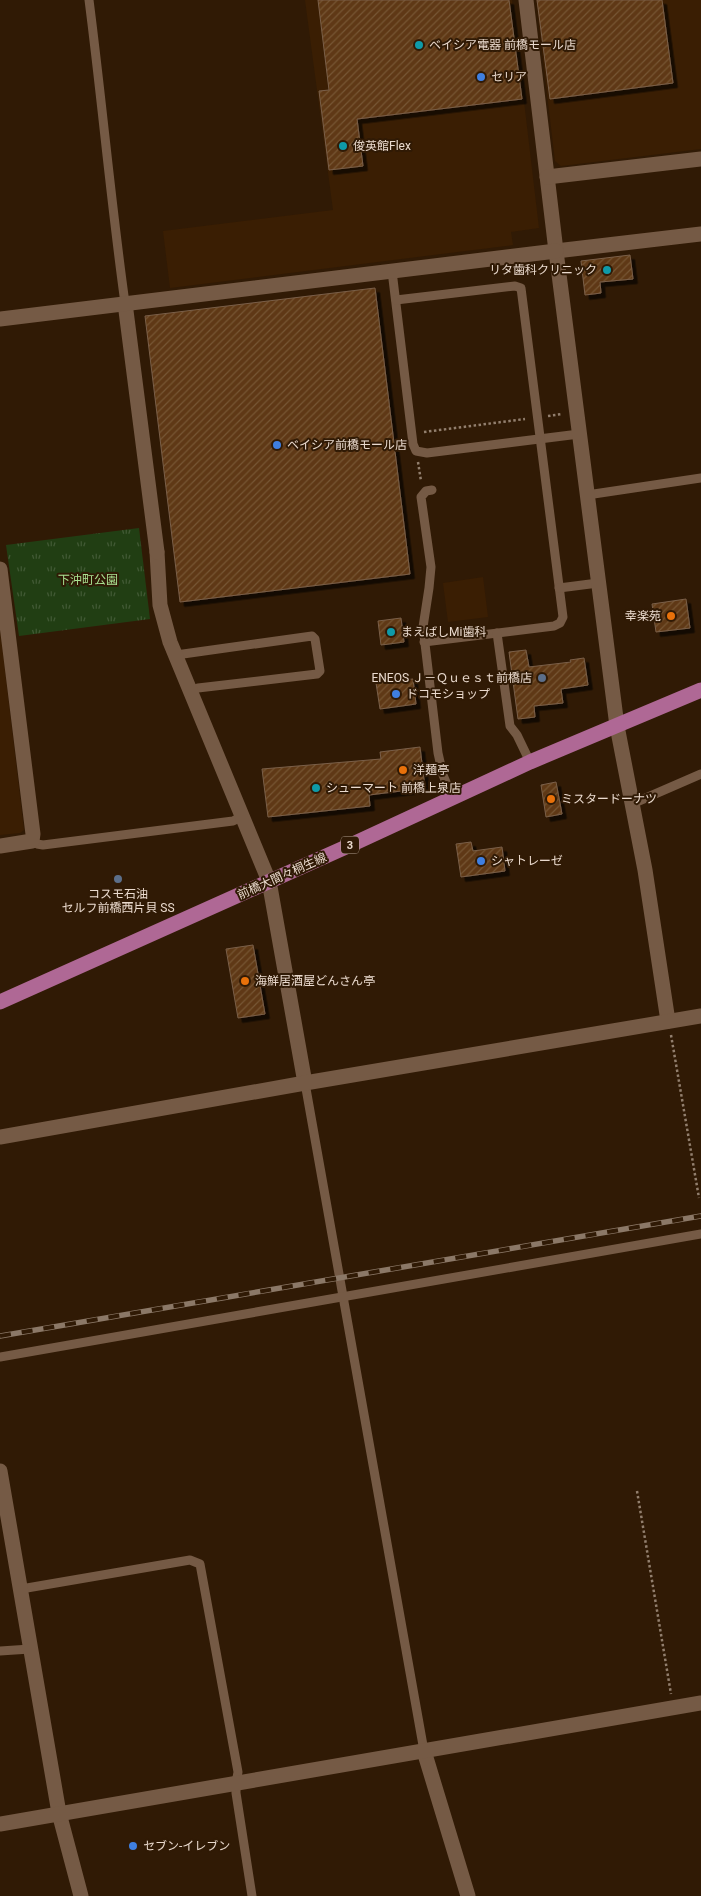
<svg xmlns="http://www.w3.org/2000/svg" width="701" height="1896" font-family="Roboto,'Noto Sans JP',sans-serif">
<defs>
<pattern id="park-tufts" width="24" height="20" patternUnits="userSpaceOnUse" patternTransform="scale(1.25)"><rect width="24" height="20" fill="#213e13"/><path d="M3 7l-1-3M5 7V3M7 7l1-3M15 17l-1-3M17 17v-4M19 17l1-3" fill="none" stroke="#415934"/></pattern>
<pattern id="building-hatch" width="6" height="6" patternUnits="userSpaceOnUse" patternTransform="scale(1.25)"><rect width="6" height="6" fill="#5f3914"/><path d="M-1 1l2-2M0 6l6-6M5 7l2-2" fill="none" stroke="#765535"/></pattern>
<filter id="shadow"><feDropShadow dx="4.5" dy="4.5" stdDeviation="0" flood-color="#0009"/></filter>
</defs>
<rect width="100%" height="100%" fill="#301a05"/>
<g fill="#3a1e03">
<path d="M 305,0 L 512,0 L 539,228 L 511,232 L 513,245 L 170,288 L 163,231 L 333,210 Z"/>
<path d="M 536,0 L 701,0 L 701,149 L 561,166 L 555,161 Z"/>
<path d="M 483,577 L 488,617 L 448,622 L 443,583 Z"/>
<path d="M 0,629 L 24,830 L 20,833 L 0,835 Z"/>
</g>
<path fill="url(#park-tufts)" d="M 139,528 L 150,619 L 19,636 L 6,545 Z"/>
<g fill="url(#building-hatch)" stroke="#7a5f49" filter="url(#shadow)">
<path d="M 318,0 L 509,0 L 522,99 L 357,119 L 363,166 L 329,170 L 319,91 L 329,90 Z"/>
<path d="M 537,0 L 662,0 L 673,83 L 550,99 Z"/>
<path d="M 630,255 L 633,279 L 600,282 L 601,293 L 585,295 L 581,261 Z"/>
<path d="M 375,288 L 410,574 L 180,602 L 145,316 Z"/>
<path d="M 686,599 L 690,628 L 656,632 L 652,604 Z"/>
<path d="M 401,618 L 404,642 L 381,645 L 378,621 Z"/>
<path d="M 526,650 L 529,667 L 571,662 L 570,660 L 584,658 L 588,685 L 561,689 L 563,703 L 534,706 L 535,717 L 518,719 L 509,652 Z"/>
<path d="M 413,679 L 416,704 L 380,709 L 376,683 Z"/>
<path d="M 420,747 L 425,788 L 369,795 L 370,806 L 268,817 L 262,769 L 381,759 L 380,752 Z"/>
<path d="M 556,782 L 562,814 L 546,817 L 541,785 Z"/>
<path d="M 471,842 L 473,851 L 502,847 L 505,871 L 461,877 L 456,844 Z"/>
<path d="M 253,945 L 265,1014 L 238,1018 L 226,949 Z"/>
</g>
<g fill="none" stroke-linecap="round" stroke-linejoin="round">
<g stroke="#927f6e" stroke-width="2.5" stroke-dasharray="2.5 2.5" stroke-linecap="butt">
<path d="M 548,416 L 562,414"/>
<path d="M 424,432 L 525,419"/>
<path d="M 418,462 L 421,481"/>
<path d="M 671,1035 L 699,1198"/>
<path d="M 637,1491 L 671,1694"/>
</g>
<g stroke="#755a45" stroke-width="9">
<path d="M 89,0 C 102,101 111,203 125,303"/>
<path d="M 392,271 L 413,444 L 416,451 L 427,453 L 579,434"/>
<path d="M 396,300 L 515,286 L 521,288 L 563,617 L 560,623 L 554,626 L 424,642"/>
<path d="M 432,490 L 426,491 L 421,497 L 431,567 L 429,588 L 423,627 L 438,753 L 443,775 L 453,799"/>
<path d="M 587,495 L 701,478"/>
<path d="M 559,588 L 598,583"/>
<path d="M 497,633 L 510,726 L 517,735 L 530,762"/>
<path d="M 176,655 L 312,636 L 315,639 L 320,671 L 317,674 L 198,688 L 190,691"/>
<path d="M 632,804 L 701,774"/>
<path d="M 32,841 L 37,844 L 43,845 L 233,821 L 243,816"/>
<path d="M 305,1083 L 424,1751"/>
<path d="M 0,1357 L 701,1234"/>
<path d="M 21,1589 L 190,1560 L 200,1564 L 238,1772 L 236,1783 L 236,1793 L 252,1896"/>
<path d="M 0,1651 L 30,1649"/>
</g>
<g stroke="#755a45" stroke-width="15">
<path d="M 556,251 L 701,234"/>
<path d="M 157,552 L 160,605 L 170,642 L 269,881 L 305,1083"/>
<path d="M 0,569 L 33,834 L 32,841 L 0,846"/>
<path d="M 617,726 L 645,870 L 668,1021"/>
<path d="M 0,1137 L 305,1083 L 701,1016"/>
<path d="M 0,1471 L 59,1813 L 81,1896"/>
<path d="M 424,1751 L 468,1896"/>
</g>
<g stroke="#755a45" stroke-width="15">
<path d="M 526,0 L 556,251 L 617,726"/>
<path d="M 547,177 L 701,159"/>
<path d="M 125,303 L 157,552"/>
<path d="M 0,319 L 556,251"/>
<path d="M 0,1824 L 701,1703"/>
</g>
<path stroke="#af6895" stroke-width="15" d="M 0,1002 L 355,843 L 530,762 L 701,690"/>
<defs>
<path id="rail" d="M 0,1336 L 701,1216"/>
</defs>
<use href="#rail" stroke="#8b7867" stroke-width="5.5"/>
<use href="#rail" stroke="#301a05" stroke-width="4" stroke-dasharray="11" stroke-linecap="butt"/>
</g>
<g fill="#0f9aa8" stroke="#301a05" stroke-width="2">
<circle cx="419" cy="45" r="5"/>
<circle cx="343" cy="146" r="5"/>
<circle cx="607" cy="270" r="5"/>
<circle cx="391" cy="632" r="5"/>
<circle cx="316" cy="788" r="5"/>
</g>
<g fill="#3f7fe0" stroke="#301a05" stroke-width="2">
<circle cx="481" cy="77" r="5"/>
<circle cx="277" cy="445" r="5"/>
<circle cx="396" cy="694" r="5"/>
<circle cx="481" cy="861" r="5"/>
<circle cx="133" cy="1846" r="5"/>
</g>
<g fill="#e8710a" stroke="#301a05" stroke-width="2">
<circle cx="671" cy="616" r="5"/>
<circle cx="403" cy="770" r="5"/>
<circle cx="551" cy="799" r="5"/>
<circle cx="245" cy="981" r="5"/>
</g>
<g fill="#5c6f8a" stroke="#301a05" stroke-width="2">
<circle cx="542" cy="678" r="5"/>
<circle cx="118" cy="879" r="5"/>
</g>
<g text-anchor="middle" dominant-baseline="central" stroke-width="4" stroke-linejoin="round" paint-order="stroke">
<rect fill="#301a05" stroke="#b2a092" stroke-width="1" x="341" y="836.5" width="18" height="17" rx="4"/>
<g font-size="11" font-weight="bold" fill="#eadace">
<text x="350" y="845">3</text>
</g>
<g font-size="12" fill="#eadace" stroke="#301a05" text-anchor="start">
<text x="429" y="45">ベイシア電器 前橋モール店</text>
<text x="491" y="77">セリア</text>
<text x="353" y="146">俊英館Flex</text>
<text x="597" y="270" text-anchor="end">リタ歯科クリニック</text>
<text x="287" y="445">ベイシア前橋モール店</text>
<text x="661" y="616" text-anchor="end">幸楽苑</text>
<text x="401" y="632">まえばしMi歯科</text>
<text x="532" y="678" text-anchor="end">ENEOS Ｊ－Ｑｕｅｓｔ前橋店</text>
<text x="406" y="694">ドコモショップ</text>
<text x="413" y="770">洋麺亭</text>
<text x="326" y="788">シューマート 前橋上泉店</text>
<text x="561" y="799">ミスタードーナツ</text>
<text x="491" y="861">シャトレーゼ</text>
<text x="118" y="894" text-anchor="middle">コスモ石油<tspan x="118" dy="14">セルフ前橋西片貝 SS</tspan></text>
<text x="255" y="981">海鮮居酒屋どんさん亭</text>
<text x="143" y="1846">セブン-イレブン</text>
</g>
<g font-size="12" fill="#a9e292" stroke="#301a05">
<text x="88" y="580">下沖町公園</text>
</g>
<g font-size="12" fill="#eadace" stroke="#301a05">
<text transform="translate(282 876) rotate(-24)">前橋大間々桐生線</text>
</g>
</g>
</svg>
